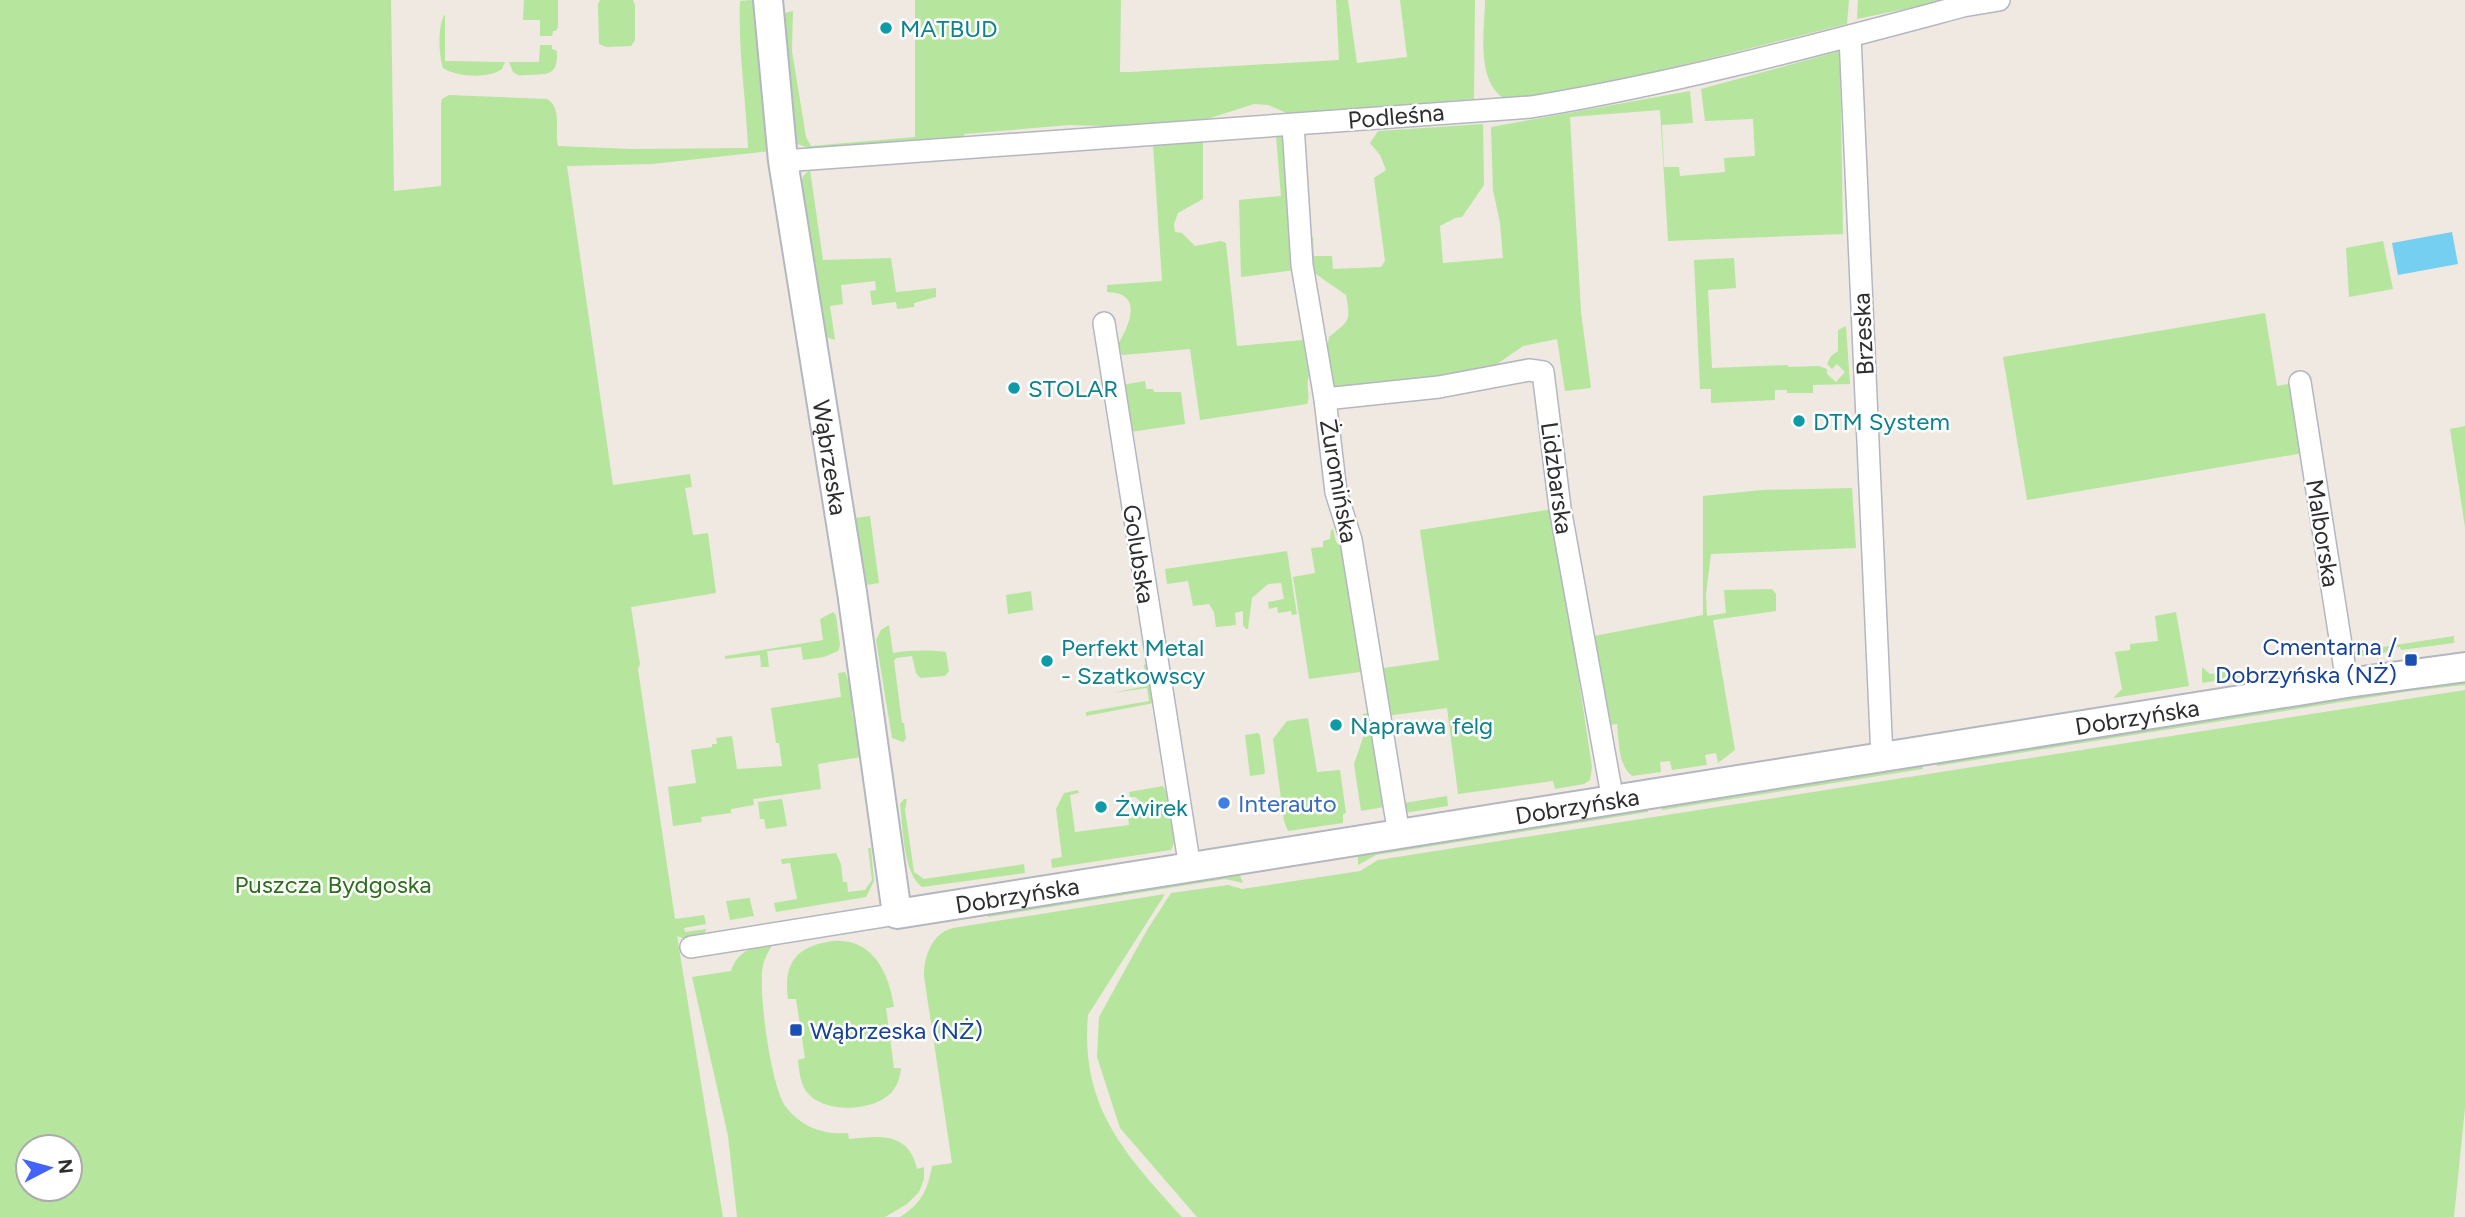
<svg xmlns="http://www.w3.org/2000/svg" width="2465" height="1217" font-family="Figtree,sans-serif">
<rect width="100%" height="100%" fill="#efe9e1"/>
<g fill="#b6e59e" fill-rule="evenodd">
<path d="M 0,0 L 391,0 L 394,191 L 441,186 L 441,103 L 442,99 L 449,95 L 547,99 C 563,108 554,132 558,146 L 631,149 L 748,148 C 746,99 738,51 740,1 L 751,0 L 757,6 L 772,151 L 652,164 L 567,166 L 613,485 L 690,474 L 692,487 L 685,488 L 693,535 L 708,533 L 716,593 L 631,607 L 640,664 L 638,669 L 675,919 L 704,915 L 706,924 L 684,928 L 685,932 L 706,929 L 704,935 L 685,939 L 677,936 L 723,1217 L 0,1217 ZM 28,1147 L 70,1147 L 70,1189 L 28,1189 Z"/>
<path d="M 524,0 L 558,0 L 558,27 L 556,31 L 553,31 L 552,36 L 540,36 L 540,20 L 523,20 Z"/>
<path d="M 600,0 L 633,0 L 635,5 L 635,40 L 631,46 L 606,47 L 599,44 L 598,4 Z"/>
<path d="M 915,0 L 1121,0 L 1120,72 L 1130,72 L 1339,60 L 1336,0 L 1348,0 L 1357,63 L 1407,57 L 1400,0 L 1475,0 L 1474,99 L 1289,114 L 1268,105 L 1254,104 L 1201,121 L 1136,127 L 1069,125 L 965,134 L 963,137 L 951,139 L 815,150 L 794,143 L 782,14 L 793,11 L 792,51 L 806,137 L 811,146 L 915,137 Z"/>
<path d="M 1485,0 L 1849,0 L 1847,24 L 1576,92 L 1509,101 C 1474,85 1485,31 1485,0 Z"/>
<path d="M 1858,0 L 1948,0 L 1857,19 Z"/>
<path d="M 445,14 L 445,61 L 505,62 L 502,69 C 490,79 456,77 443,68 C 439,55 437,26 445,14 Z"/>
<path d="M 540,45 L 552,45 L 552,49 L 557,51 C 558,76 548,74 529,75 C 521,75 520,77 513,72 L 509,62 L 539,62 Z"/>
<path d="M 1840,51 L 1843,234 L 1668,241 L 1660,110 L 1570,117 L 1581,312 L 1591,388 L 1565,391 L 1557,339 L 1523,346 L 1490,369 L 1334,392 L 1327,349 L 1329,337 C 1349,321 1351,322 1346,295 L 1313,272 L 1308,237 L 1313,237 L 1314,256 L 1332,256 L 1333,269 L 1381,267 L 1385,261 L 1374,178 L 1386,170 L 1380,155 L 1370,143 L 1378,131 L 1483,124 L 1484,185 L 1462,217 L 1455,218 L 1440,226 L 1443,263 L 1503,258 L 1500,223 L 1493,190 L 1491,127 L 1690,91 L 1693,123 L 1662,125 L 1664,167 L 1679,167 L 1680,176 L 1725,172 L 1724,158 L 1755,156 L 1753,119 L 1705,121 L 1701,89 Z"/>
<path d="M 1279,135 L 1284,137 L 1296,270 L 1241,277 L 1239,200 L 1281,196 L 1276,136 Z"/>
<path d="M 1203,140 L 1203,199 L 1178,213 L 1174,224 L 1175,232 L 1182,233 L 1195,246 L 1221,241 L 1226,243 L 1237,346 L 1303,340 L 1309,376 C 1305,384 1311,395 1307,404 L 1200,420 L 1190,349 L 1123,355 L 1114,351 C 1126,332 1148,293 1107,292 L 1107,285 L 1162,281 L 1153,144 Z"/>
<path d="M 810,170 L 823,260 L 891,258 L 896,292 L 936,288 L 936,297 L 914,303 L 914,307 L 897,309 L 896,302 L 872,305 L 870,291 L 876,290 L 875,281 L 841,285 L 843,304 L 830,306 L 835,340 L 826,337 L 801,185 L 803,176 Z"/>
<path d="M 2383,241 L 2393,289 L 2349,297 L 2346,248 Z"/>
<path d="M 1734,258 L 1736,288 L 1708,290 L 1712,368 L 1788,365 L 1788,367 L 1819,366 L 1827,369 L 1827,374 L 1836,382 L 1845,372 L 1837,364 L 1832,369 L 1827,364 L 1831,356 L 1838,351 L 1838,330 L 1846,326 L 1850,384 L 1813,385 L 1813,393 L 1787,393 L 1787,390 L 1775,390 L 1775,400 L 1711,403 L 1711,389 L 1700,389 L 1694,260 Z"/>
<path d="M 2265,313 L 2277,386 L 2294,383 L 2303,453 L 2027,500 L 2003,357 Z"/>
<path d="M 1145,381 L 1146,389 L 1153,389 L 1154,392 L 1181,392 L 1185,424 L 1130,432 L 1122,385 Z"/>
<path d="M 2465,426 L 2465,527 L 2450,429 Z"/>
<path d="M 1852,488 L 1856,548 L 1711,554 L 1706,594 L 1707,616 L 1726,613 L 1724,590 L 1772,589 L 1776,594 L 1776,611 L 1713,620 L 1735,750 L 1718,763 L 1716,753 L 1705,755 L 1707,765 L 1672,770 L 1670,761 L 1660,762 L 1661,772 L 1632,776 C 1618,765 1619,741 1617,724 L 1610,725 L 1589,637 L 1703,615 L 1703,496 L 1762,490 Z"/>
<path d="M 1553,509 L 1592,767 L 1590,780 L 1584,784 L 1555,789 L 1553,781 L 1458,794 L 1447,708 L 1386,716 L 1377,669 L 1439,660 L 1420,530 Z"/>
<path d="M 870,516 L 879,583 L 867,585 L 865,582 L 855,518 Z"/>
<path d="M 1333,529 L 1336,542 L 1348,552 L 1367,671 L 1309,679 L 1293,577 L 1315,573 L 1311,548 L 1323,547 L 1323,541 L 1330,539 L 1331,530 Z"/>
<path d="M 1287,551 L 1297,614 L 1292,615 L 1291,611 L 1278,613 L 1277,607 L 1269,609 L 1268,602 L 1284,599 L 1281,583 L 1268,584 L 1252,598 L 1248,629 L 1246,629 L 1243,625 L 1243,611 L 1235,613 L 1236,625 L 1216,627 L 1214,612 L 1209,604 L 1193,606 L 1188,581 L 1167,584 L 1165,569 Z"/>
<path d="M 1031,591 L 1033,610 L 1008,614 L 1006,595 Z"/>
<path d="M 833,612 L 836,615 L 840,645 L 838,651 L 824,657 L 803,660 L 801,647 L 767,651 L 769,667 L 761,667 L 760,655 L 725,659 L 725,656 L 823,640 L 820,619 Z"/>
<path d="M 2176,612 L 2189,686 L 2113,698 L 2122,689 L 2115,652 L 2130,650 L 2130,644 L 2158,641 L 2155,616 Z"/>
<path d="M 889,625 L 893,653 C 912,650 928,650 946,652 L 949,671 L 945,676 L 920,678 L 916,673 L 912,656 L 896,658 L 894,661 L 902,723 L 904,723 L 906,739 L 903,742 L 892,738 L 876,640 L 881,630 Z"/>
<path d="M 2454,636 L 2454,643 L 2401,650 L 2400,647 L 2389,648 L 2389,652 L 2351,658 L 2350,652 Z"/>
<path d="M 1146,664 L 1154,703 L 1086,716 L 1086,712 L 1149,701 L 1147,688 L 1112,693 L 1146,686 L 1144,665 Z"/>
<path d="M 2202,667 L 2210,674 L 2239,670 L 2240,677 L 2202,683 Z"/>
<path d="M 845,672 L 852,690 L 852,712 L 861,757 L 818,764 L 821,789 L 753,799 L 754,805 L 731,809 L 731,813 L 701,817 L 702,822 L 673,826 L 668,787 L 696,783 L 691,750 L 712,747 L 712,744 L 717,744 L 716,738 L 732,736 L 737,769 L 782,766 L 779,743 L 776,743 L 771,708 L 841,697 L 838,673 Z"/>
<path d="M 2465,677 L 2465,685 L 2411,691 L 1937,766 L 1936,759 Z"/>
<path d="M 2465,690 L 2465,1108 L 2454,1217 L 1197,1217 L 1120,1128 L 1097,1057 L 1099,1017 L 1147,930 L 1171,893 L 1228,885 L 1242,889 L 1360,871 L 1378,860 Z"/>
<path d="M 1374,712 L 1390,806 L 1361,811 L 1354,764 L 1363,738 L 1363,714 Z"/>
<path d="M 1308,718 L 1317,772 L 1340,770 L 1346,813 L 1343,814 L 1343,823 L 1288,831 L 1284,821 L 1273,739 L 1287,721 Z"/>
<path d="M 1258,733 L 1260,735 L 1265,772 L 1264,774 L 1250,776 L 1245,735 Z"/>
<path d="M 1923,762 L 1923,769 L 1662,810 L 1661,804 Z"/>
<path d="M 1163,786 C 1173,803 1181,832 1171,850 L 1052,868 L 1051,859 L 1062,857 L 1056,809 L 1064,793 L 1078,790 L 1079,793 L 1070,795 L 1075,832 L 1129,825 L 1128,816 L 1131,815 L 1131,812 L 1140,810 L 1139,800 L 1135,797 L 1130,797 L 1129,792 Z"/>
<path d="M 1447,796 L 1448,806 L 1404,813 L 1398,804 Z"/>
<path d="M 782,799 L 787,826 L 766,829 L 764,819 L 760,819 L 758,802 Z"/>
<path d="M 904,799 L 907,799 L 905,810 L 914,872 L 924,879 L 1024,864 L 1025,873 L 922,887 C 903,873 903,828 900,804 Z"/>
<path d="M 1648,805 L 1648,812 L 1376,855 L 1358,865 L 1358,855 Z"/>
<path d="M 868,848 L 871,848 L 874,881 L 866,897 L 776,912 L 774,903 L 797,899 L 790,863 L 782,864 L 781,859 L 836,853 L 841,864 L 843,882 L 847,882 L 848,892 L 865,890 L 872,880 Z"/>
<path d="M 1239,873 L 1243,883 L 1225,879 L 988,917 L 987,909 Z"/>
<path d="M 1165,894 L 1088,1015 C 1080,1107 1125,1154 1182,1217 L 900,1217 C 921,1204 928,1190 932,1166 L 952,1163 L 924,976 C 924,956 932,933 953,928 Z"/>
<path d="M 749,896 L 754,916 L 730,920 L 726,901 L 749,898 Z"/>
<path d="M 833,941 C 873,938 889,973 894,1007 L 886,1008 L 894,1068 L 901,1068 C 900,1077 898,1085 891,1093 C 873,1112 822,1114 806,1091 C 800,1082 799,1070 798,1060 L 805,1058 L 796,999 L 788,999 C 783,962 797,946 833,941 Z"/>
<path d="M 773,944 C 767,953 762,963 762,974 C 760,1001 771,1087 786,1107 C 801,1127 824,1135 848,1133 L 849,1139 C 878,1136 909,1131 917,1169 L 924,1167 L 924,1179 L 919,1192 L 907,1204 L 885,1217 L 737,1217 L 728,1136 L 692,977 L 731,971 C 738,950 752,947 773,944 Z"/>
</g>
<path fill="#75cff0" d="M 2452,232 L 2458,264 L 2398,275 L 2392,243 Z"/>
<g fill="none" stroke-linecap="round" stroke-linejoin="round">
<defs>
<g id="street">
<path d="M 1850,36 L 1882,758"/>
<path d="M 1293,125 L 1302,265 L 1325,399 L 1336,492 L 1351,540 L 1399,835"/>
<path d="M 783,161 L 1531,107 C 1677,83 1820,44 1963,6 L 1999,0"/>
<path d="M 1104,323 L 1190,868"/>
<path d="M 2300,382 L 2347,683"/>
<path d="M 1325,399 L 1439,387 L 1529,370 L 1543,372 L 1560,508 L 1613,801"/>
<path d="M 691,947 L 897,914"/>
</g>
<g id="secondary">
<path id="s1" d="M 768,0 L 783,161 L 852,592 L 897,914 L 2347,683 L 2465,667"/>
</g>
</defs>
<use href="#street" stroke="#b4b7c1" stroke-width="24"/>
<use href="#secondary" stroke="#b4b7c1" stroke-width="32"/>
<use href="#street" stroke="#fff" stroke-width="21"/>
<use href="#secondary" stroke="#fff" stroke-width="28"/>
</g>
<g fill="#0f9aa8" stroke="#fff" stroke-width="2.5">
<circle cx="886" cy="28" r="7"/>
<circle cx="1014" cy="388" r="7"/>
<circle cx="1799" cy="421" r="7"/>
<circle cx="1047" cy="661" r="7"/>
<circle cx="1336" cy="725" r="7"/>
<circle cx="1101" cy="807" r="7"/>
</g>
<g fill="#1a4fb4" stroke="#fff" stroke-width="2.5">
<rect x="2404" y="653" width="14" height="14" rx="3.5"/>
<rect x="789" y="1023" width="14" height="14" rx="3.5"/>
</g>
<circle fill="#3f7fe0" stroke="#fff" stroke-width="2.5" cx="1224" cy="803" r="7"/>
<g text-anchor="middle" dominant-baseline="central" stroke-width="5" stroke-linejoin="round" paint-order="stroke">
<g font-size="24" fill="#0d838f" stroke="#fff" text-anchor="start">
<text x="900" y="28">MATBUD</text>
<text x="1028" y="388">STOLAR</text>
<text x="1813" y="421">DTM System</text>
<text x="1061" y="647">Perfekt Metal<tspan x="1061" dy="28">- Szatkowscy</tspan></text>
<text x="1350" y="725">Naprawa felg</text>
<text x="1115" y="807">Żwirek</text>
</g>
<g font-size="24" fill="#2e2e2e" stroke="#fff">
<text transform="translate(1396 116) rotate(-5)">Podleśna</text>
<text transform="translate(1863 334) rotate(-93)">Brzeska</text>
<text stroke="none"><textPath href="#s1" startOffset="462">Wąbrzeska</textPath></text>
<text transform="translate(1557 478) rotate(82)">Lidzbarska</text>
<text transform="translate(1339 481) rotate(80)">Żuromińska</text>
<text transform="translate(2323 533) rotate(81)">Malborska</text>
<text transform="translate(1139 554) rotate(81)">Golubska</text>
<text stroke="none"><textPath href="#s1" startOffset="2179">Dobrzyńska</textPath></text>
<text stroke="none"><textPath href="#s1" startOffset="1612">Dobrzyńska</textPath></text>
<text stroke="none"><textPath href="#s1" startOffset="1045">Dobrzyńska</textPath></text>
</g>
<g font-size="24" fill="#164399" stroke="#fff" text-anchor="end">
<text x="2397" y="646">Cmentarna /<tspan x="2397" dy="28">Dobrzyńska (NŻ)</tspan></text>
<text x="810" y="1030" text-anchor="start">Wąbrzeska (NŻ)</text>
</g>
<g font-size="24" fill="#366cbe" stroke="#fff" text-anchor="start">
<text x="1238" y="803">Interauto</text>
</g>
<g font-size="24" fill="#2c6e1b" stroke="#fff">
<text x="333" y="884">Puszcza Bydgoska</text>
</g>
</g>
<g transform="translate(49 1168) rotate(84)"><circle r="33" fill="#ffffff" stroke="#ababab" stroke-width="2"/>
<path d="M0-5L12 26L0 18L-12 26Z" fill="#4264fb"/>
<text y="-10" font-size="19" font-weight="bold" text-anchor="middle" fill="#2e2e2e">N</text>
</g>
</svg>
